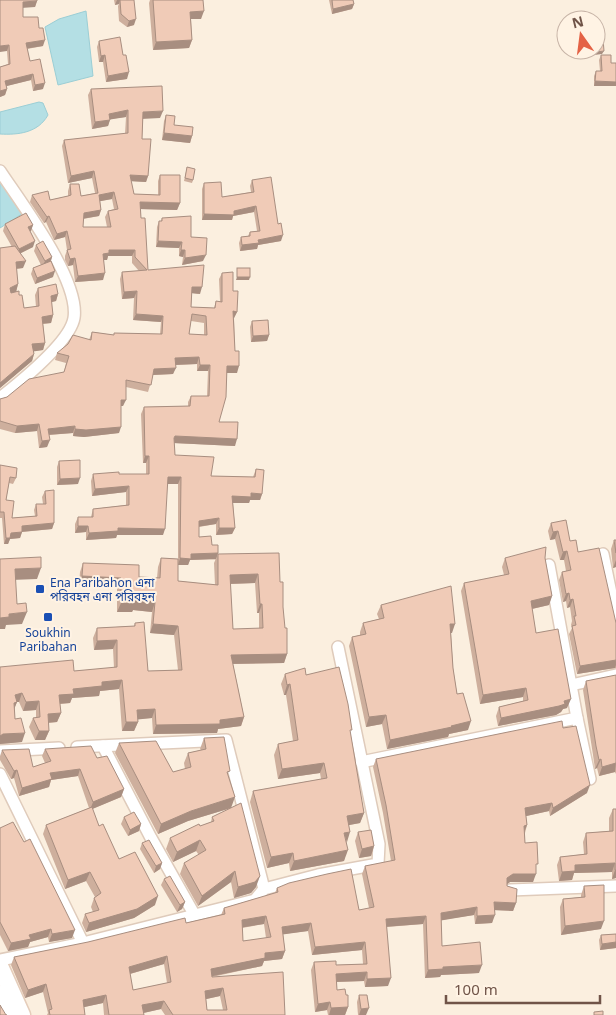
<svg xmlns="http://www.w3.org/2000/svg" width="616" height="1015" font-family="'Noto Sans','Noto Sans Bengali',sans-serif">
<rect width="100%" height="100%" fill="#fbefdf"/>
<g fill="#b4dfe4" stroke="#9bced5">
<path d="M 86,11 L 93,76 L 58,85 L 45,27 L 59,19 Z"/>
<path d="M 39,102 L 43,103 L 48,115 C 38,133 18,135 0,134 L 0,112 Z"/>
<path d="M 0,174 L 25,212 L 0,228 Z"/>
</g>
<g fill="none" stroke-linecap="round" stroke-linejoin="round">
<defs>
<g id="street">
<path d="M 0,171 C 21,203 80,280 74,318 C 70,342 19,383 0,398"/>
<path d="M 603,554 L 616,618"/>
<path d="M 571,685 L 616,675"/>
<path d="M 577,718 L 590,779"/>
<path d="M 103,746 L 151,838 L 194,914"/>
<path d="M 77,747 L 226,740 L 264,889"/>
<path d="M 0,751 L 59,748"/>
<path d="M 361,762 L 577,718 L 549,565"/>
<path d="M 0,774 L 83,943"/>
<path d="M 510,890 L 616,886"/>
<path d="M 0,960 L 83,943 L 255,900 L 264,889 L 318,875 L 378,864 L 379,844 L 338,647"/>
</g>
<g id="secondary">
<path d="M 0,966 L 22,1015"/>
<path d="M 0,994 L 12,1015"/>
</g>
</defs>
<use href="#street" stroke="#dfcbbb" stroke-width="14"/>
<use href="#secondary" stroke="#e5cdbb" stroke-width="19"/>
<use href="#street" stroke="#fff" stroke-width="11"/>
<use href="#secondary" stroke="#fff" stroke-width="16"/>
</g>
<g fill="#ceaf9d" fill-rule="evenodd">
<path d="M 0,0 L 37,1 L 35,7 L 23,7 L 23,17 L 39,28 L 43,46 L 27,49 L 30,61 L 43,89 L 33,91 L 31,80 L 6,86 L 7,89 L 5,95 L 0,97 L 0,67 L 8,64 L 7,51 Z"/>
<path d="M 114,0 L 134,0 L 134,25 L 127,27 L 119,21 L 118,6 L 119,4 L 115,5 Z"/>
<path d="M 150,0 L 203,0 L 201,19 L 191,19 L 192,40 L 189,48 L 153,50 L 149,3 Z"/>
<path d="M 329,0 L 353,0 L 354,4 L 352,9 L 332,14 Z"/>
<path d="M 99,41 L 127,79 L 106,82 L 103,62 L 99,62 L 97,47 Z"/>
<path d="M 601,55 L 611,63 L 616,86 L 594,86 L 594,76 L 596,71 L 600,71 L 599,60 Z"/>
<path d="M 91,89 L 160,118 L 143,118 L 142,139 L 148,176 L 146,182 L 131,181 L 134,194 L 158,195 L 158,181 L 160,175 L 180,203 L 177,210 L 141,209 L 141,218 L 148,270 L 200,294 L 192,293 L 191,307 L 214,308 L 216,301 L 220,301 L 219,279 L 222,273 L 233,291 L 237,312 L 234,318 L 235,351 L 237,373 L 227,373 L 219,422 L 235,446 L 174,443 L 175,455 L 211,476 L 253,477 L 256,469 L 262,494 L 260,500 L 250,500 L 249,503 L 233,503 L 235,528 L 232,534 L 216,535 L 216,524 L 199,527 L 199,537 L 212,545 L 218,553 L 216,559 L 190,560 L 188,565 L 178,565 L 178,581 L 215,585 L 214,563 L 218,554 L 280,582 L 287,654 L 284,663 L 233,664 L 244,717 L 241,726 L 218,729 L 217,733 L 153,734 L 152,718 L 137,719 L 138,722 L 134,731 L 122,731 L 119,689 L 100,691 L 99,696 L 72,698 L 70,703 L 60,704 L 61,713 L 57,722 L 48,723 L 49,731 L 45,740 L 35,740 L 29,727 L 33,718 L 36,717 L 36,710 L 23,711 L 19,702 L 17,702 L 14,709 L 15,719 L 22,742 L 0,744 L 0,667 L 74,671 L 114,668 L 113,649 L 94,650 L 93,638 L 97,628 L 134,626 L 135,623 L 148,671 L 178,670 L 174,635 L 150,633 L 152,612 L 133,610 L 132,612 L 117,612 L 117,587 L 79,585 L 80,572 L 83,563 L 139,577 L 157,578 L 158,567 L 161,558 L 178,559 L 178,484 L 167,484 L 163,535 L 117,535 L 116,538 L 86,540 L 86,532 L 75,533 L 75,524 L 78,517 L 91,517 L 93,509 L 126,505 L 126,492 L 92,496 L 91,481 L 93,474 L 146,474 L 146,463 L 143,463 L 141,414 L 144,407 L 188,406 L 188,402 L 191,396 L 207,396 L 208,371 L 197,371 L 197,364 L 176,365 L 173,374 L 153,375 L 148,392 L 126,387 L 123,406 L 121,406 L 119,433 L 84,437 L 73,436 L 73,433 L 49,435 L 47,447 L 39,448 L 37,431 L 15,433 L 0,429 L 0,399 L 7,397 L 64,372 L 66,363 L 55,360 L 57,353 L 89,340 L 92,332 L 114,335 L 114,333 L 160,334 L 161,322 L 133,320 L 134,298 L 122,299 L 120,279 L 122,272 L 139,271 L 132,263 L 132,256 L 108,256 L 107,260 L 104,260 L 103,280 L 75,282 L 73,265 L 68,266 L 65,260 L 65,256 L 67,250 L 65,237 L 54,240 L 46,222 L 44,223 L 30,202 L 32,195 L 50,200 L 68,196 L 68,191 L 70,184 L 81,196 L 95,193 L 92,178 L 68,183 L 62,146 L 64,140 L 125,134 L 126,117 L 110,119 L 108,126 L 92,129 L 88,95 ZM 112,199 L 114,209 L 108,211 L 105,217 L 107,227 L 83,227 L 83,219 L 99,216 L 101,210 L 100,201 ZM 191,321 L 204,323 L 204,335 L 189,334 ZM 255,583 L 257,613 L 259,613 L 259,629 L 233,629 L 230,584 Z"/>
<path d="M 166,115 L 174,125 L 192,136 L 190,143 L 162,140 L 164,121 Z"/>
<path d="M 187,167 L 193,180 L 192,183 L 184,181 Z"/>
<path d="M 252,180 L 281,241 L 258,245 L 257,249 L 240,251 L 239,243 L 241,237 L 248,236 L 250,232 L 257,231 L 254,212 L 233,216 L 232,220 L 202,220 L 202,189 L 204,183 L 222,197 L 251,192 L 250,186 Z"/>
<path d="M 162,218 L 191,237 L 203,261 L 182,265 L 183,257 L 179,256 L 179,248 L 156,247 L 157,227 L 159,221 L 161,221 Z"/>
<path d="M 5,224 L 33,225 L 30,231 L 33,247 L 21,253 L 23,268 L 16,269 L 18,284 L 16,292 L 19,295 L 24,308 L 36,307 L 35,295 L 38,288 L 58,294 L 56,301 L 51,302 L 53,315 L 51,323 L 43,324 L 45,343 L 43,350 L 34,351 L 34,354 L 32,361 L 0,388 L 0,248 L 12,247 L 3,231 Z"/>
<path d="M 36,245 L 52,257 L 51,261 L 53,277 L 35,284 L 31,274 L 33,268 L 41,265 L 34,251 Z"/>
<path d="M 252,321 L 269,335 L 267,341 L 251,342 L 250,327 Z"/>
<path d="M 59,461 L 78,484 L 57,485 L 57,467 Z"/>
<path d="M 0,465 L 16,478 L 13,484 L 9,483 L 6,500 L 12,518 L 35,516 L 34,510 L 36,504 L 43,504 L 42,497 L 45,491 L 54,523 L 52,529 L 22,532 L 20,538 L 10,539 L 8,544 L 4,544 L 2,518 L 0,518 Z"/>
<path d="M 551,523 L 570,541 L 578,552 L 616,623 L 616,668 L 615,668 L 577,674 L 569,634 L 572,628 L 571,625 L 572,621 L 570,607 L 567,608 L 566,601 L 563,602 L 559,580 L 562,572 L 566,571 L 564,560 L 560,560 L 555,539 L 550,540 L 548,531 Z"/>
<path d="M 614,540 L 616,540 L 616,567 L 613,568 L 611,549 Z"/>
<path d="M 505,558 L 545,558 L 552,596 L 549,605 L 532,609 L 536,633 L 567,708 L 563,709 L 561,712 L 556,715 L 498,726 L 496,716 L 499,707 L 523,701 L 523,697 L 480,704 L 461,591 L 464,583 L 504,575 L 502,567 Z"/>
<path d="M 381,605 L 452,633 L 451,633 L 453,668 L 457,694 L 468,730 L 449,734 L 448,737 L 387,749 L 382,724 L 366,727 L 349,646 L 352,637 L 360,635 L 360,632 L 363,623 L 379,619 L 377,614 Z"/>
<path d="M 285,674 L 306,675 L 350,734 L 364,813 L 360,823 L 349,825 L 344,861 L 290,871 L 289,863 L 267,868 L 250,802 L 253,791 L 321,779 L 320,773 L 278,779 L 274,755 L 278,744 L 293,741 L 286,695 L 284,695 L 281,684 Z"/>
<path d="M 616,675 L 616,774 L 615,772 L 599,776 L 597,768 L 595,769 L 593,755 L 583,690 L 586,681 Z"/>
<path d="M 563,728 L 587,793 L 550,816 L 549,811 L 526,816 L 527,825 L 525,833 L 525,843 L 536,869 L 533,882 L 510,882 L 507,884 L 507,886 L 516,903 L 513,911 L 495,910 L 492,923 L 475,924 L 474,915 L 441,920 L 442,946 L 479,973 L 441,975 L 440,977 L 425,978 L 423,924 L 387,927 L 388,986 L 365,987 L 364,981 L 337,982 L 337,990 L 348,1007 L 345,1015 L 328,1015 L 327,1010 L 315,1012 L 311,970 L 314,962 L 336,965 L 363,964 L 362,950 L 312,955 L 308,931 L 283,934 L 285,951 L 282,959 L 264,961 L 262,966 L 212,977 L 285,1015 L 165,1015 L 161,1009 L 143,1013 L 144,1015 L 104,1015 L 103,1003 L 84,1007 L 85,1015 L 47,1015 L 48,1013 L 43,992 L 25,998 L 11,965 L 14,957 L 186,923 L 221,915 L 224,908 L 275,893 L 277,888 L 359,910 L 369,908 L 362,874 L 365,866 L 391,861 L 383,813 L 373,767 L 376,759 ZM 264,924 L 266,938 L 243,941 L 242,928 ZM 164,964 L 167,983 L 133,990 L 130,974 ZM 220,996 L 223,1010 L 207,1010 L 206,999 Z"/>
<path d="M 204,738 L 228,776 L 231,808 L 188,821 L 158,834 L 115,753 L 119,743 L 173,772 L 185,769 L 184,763 L 188,753 L 201,750 L 200,749 Z"/>
<path d="M 45,749 L 97,758 L 124,789 L 121,797 L 92,809 L 99,826 L 119,859 L 155,905 L 134,918 L 86,932 L 82,923 L 85,914 L 93,912 L 91,907 L 94,898 L 95,897 L 86,881 L 65,889 L 43,834 L 46,825 L 89,808 L 78,776 L 51,780 L 49,787 L 19,796 L 14,778 L 11,779 L 0,760 L 0,756 L 2,750 L 33,767 L 45,763 L 42,756 Z"/>
<path d="M 613,809 L 616,809 L 616,878 L 612,879 L 612,872 L 574,873 L 572,880 L 559,881 L 557,865 L 560,857 L 584,854 L 583,842 L 586,833 L 609,831 L 609,818 Z"/>
<path d="M 124,817 L 141,824 L 139,831 L 128,836 L 121,824 Z"/>
<path d="M 212,817 L 256,887 L 251,893 L 234,898 L 231,882 L 198,906 L 180,874 L 184,863 L 199,855 L 196,851 L 173,862 L 166,849 L 170,838 L 211,822 Z"/>
<path d="M 0,828 L 72,938 L 49,942 L 48,937 L 30,942 L 28,947 L 8,951 L 0,935 Z"/>
<path d="M 358,832 L 374,846 L 371,856 L 359,858 L 355,841 Z"/>
<path d="M 142,843 L 162,863 L 160,869 L 154,873 L 140,849 Z"/>
<path d="M 164,879 L 185,902 L 182,909 L 177,912 L 161,885 Z"/>
<path d="M 584,886 L 601,929 L 561,935 L 560,907 L 563,899 L 581,897 L 581,895 Z"/>
<path d="M 616,934 L 616,948 L 600,950 L 599,940 L 601,935 Z"/>
<path d="M 359,995 L 366,1015 L 358,1015 L 357,1002 Z"/>
</g>
<g fill="#a88e80">
<path d="M 117,0 L 120,0 L 119,4 L 115,5 Z"/>
<path d="M 37,1 L 35,7 L 21,8 L 23,2 Z"/>
<path d="M 354,4 L 352,9 L 332,14 L 333,9 Z"/>
<path d="M 204,11 L 201,19 L 187,19 L 190,12 Z"/>
<path d="M 136,19 L 134,25 L 127,27 L 129,21 Z"/>
<path d="M 45,40 L 43,46 L 24,49 L 26,43 Z"/>
<path d="M 192,40 L 189,48 L 153,50 L 156,42 Z"/>
<path d="M 9,45 L 7,51 L 0,52 L 0,46 Z"/>
<path d="M 604,51 L 602,54 L 594,55 L 596,52 Z"/>
<path d="M 105,55 L 103,62 L 99,62 L 101,56 Z"/>
<path d="M 129,72 L 127,79 L 106,82 L 108,76 Z"/>
<path d="M 33,74 L 31,80 L 3,87 L 5,81 Z"/>
<path d="M 595,81 L 616,82 L 616,86 L 594,86 Z"/>
<path d="M 45,83 L 43,89 L 33,91 L 35,85 Z"/>
<path d="M 7,89 L 5,95 L 0,97 L 0,91 Z"/>
<path d="M 128,110 L 126,117 L 107,120 L 109,114 Z"/>
<path d="M 163,111 L 160,118 L 141,119 L 143,112 Z"/>
<path d="M 110,120 L 108,126 L 92,129 L 95,122 Z"/>
<path d="M 164,133 L 192,136 L 190,143 L 162,140 Z"/>
<path d="M 94,171 L 92,178 L 68,183 L 71,176 Z"/>
<path d="M 130,175 L 148,176 L 146,182 L 128,181 Z"/>
<path d="M 114,192 L 112,199 L 96,202 L 99,195 Z"/>
<path d="M 140,202 L 180,203 L 177,210 L 138,209 Z"/>
<path d="M 256,206 L 254,212 L 233,216 L 232,220 L 202,220 L 204,214 L 234,211 Z"/>
<path d="M 101,210 L 99,216 L 81,219 L 84,213 Z"/>
<path d="M 49,216 L 46,222 L 44,223 L 47,217 Z"/>
<path d="M 33,225 L 31,231 L 26,234 L 28,227 Z"/>
<path d="M 67,231 L 65,237 L 54,240 L 57,234 Z"/>
<path d="M 283,235 L 281,241 L 258,245 L 257,249 L 240,251 L 242,245 L 258,240 Z"/>
<path d="M 35,241 L 33,247 L 17,255 L 19,249 Z"/>
<path d="M 158,241 L 182,242 L 179,248 L 156,247 Z"/>
<path d="M 109,250 L 135,250 L 132,256 L 108,256 L 107,260 L 101,260 L 103,254 Z"/>
<path d="M 181,250 L 185,250 L 183,257 L 179,256 Z"/>
<path d="M 206,255 L 203,261 L 182,265 L 185,258 Z"/>
<path d="M 52,257 L 50,263 L 42,267 L 45,261 Z"/>
<path d="M 75,258 L 73,265 L 68,266 L 70,259 Z"/>
<path d="M 26,261 L 23,268 L 13,269 L 16,262 Z"/>
<path d="M 55,271 L 53,277 L 35,284 L 37,278 Z"/>
<path d="M 105,273 L 103,280 L 75,282 L 78,276 Z"/>
<path d="M 237,277 L 250,277 L 249,280 L 236,280 Z"/>
<path d="M 18,284 L 16,292 L 7,295 L 10,288 Z"/>
<path d="M 192,287 L 202,287 L 200,294 L 190,293 Z"/>
<path d="M 137,291 L 134,298 L 122,299 L 124,292 Z"/>
<path d="M 58,294 L 56,301 L 48,303 L 51,296 Z"/>
<path d="M 233,311 L 237,312 L 234,318 L 231,318 Z"/>
<path d="M 136,314 L 163,316 L 161,322 L 133,320 Z"/>
<path d="M 53,315 L 51,323 L 39,324 L 42,317 Z"/>
<path d="M 269,335 L 267,341 L 251,342 L 253,336 Z"/>
<path d="M 45,343 L 43,350 L 30,352 L 32,344 Z"/>
<path d="M 34,354 L 32,361 L 0,388 L 0,383 Z"/>
<path d="M 199,357 L 197,364 L 173,365 L 175,358 Z"/>
<path d="M 200,365 L 210,365 L 208,371 L 197,371 Z"/>
<path d="M 227,366 L 239,366 L 237,373 L 225,373 Z"/>
<path d="M 176,368 L 173,374 L 152,375 L 154,369 Z"/>
<path d="M 121,400 L 126,400 L 123,406 L 118,406 Z"/>
<path d="M 39,424 L 37,431 L 15,433 L 17,426 Z"/>
<path d="M 75,426 L 73,433 L 46,435 L 48,429 Z"/>
<path d="M 121,427 L 119,433 L 84,437 L 73,436 L 75,429 Z"/>
<path d="M 175,436 L 237,439 L 235,446 L 173,443 L 174,438 Z"/>
<path d="M 50,440 L 47,447 L 39,448 L 42,441 Z"/>
<path d="M 145,456 L 149,456 L 146,463 L 143,463 Z"/>
<path d="M 168,477 L 181,477 L 178,484 L 165,484 Z"/>
<path d="M 80,478 L 78,484 L 57,485 L 60,479 Z"/>
<path d="M 129,486 L 126,492 L 92,496 L 95,489 Z"/>
<path d="M 251,493 L 262,494 L 260,500 L 250,500 L 249,503 L 230,503 L 232,496 Z"/>
<path d="M 219,518 L 216,524 L 196,527 L 199,521 Z"/>
<path d="M 54,523 L 52,529 L 20,532 L 22,526 Z"/>
<path d="M 78,526 L 88,526 L 86,532 L 75,533 Z"/>
<path d="M 118,528 L 165,529 L 163,535 L 117,535 L 116,538 L 86,540 L 89,533 Z"/>
<path d="M 219,528 L 235,528 L 232,534 L 216,535 Z"/>
<path d="M 558,531 L 555,539 L 550,540 L 553,532 Z"/>
<path d="M 22,532 L 20,538 L 10,539 L 8,544 L 4,544 L 6,538 L 11,533 Z"/>
<path d="M 567,551 L 564,560 L 560,560 L 563,552 Z"/>
<path d="M 218,553 L 216,559 L 190,560 L 188,565 L 178,565 L 180,558 L 191,554 Z"/>
<path d="M 616,560 L 616,567 L 613,568 Z"/>
<path d="M 41,568 L 37,579 L 11,580 L 15,569 Z"/>
<path d="M 258,574 L 255,583 L 227,584 L 230,575 Z"/>
<path d="M 82,576 L 121,578 L 117,587 L 79,585 Z"/>
<path d="M 569,593 L 566,601 L 563,602 L 566,594 Z"/>
<path d="M 552,596 L 549,605 L 527,610 L 531,601 Z"/>
<path d="M 573,599 L 570,607 L 567,608 L 570,600 Z"/>
<path d="M 135,600 L 155,602 L 152,612 L 133,610 L 132,612 L 117,612 L 121,603 Z"/>
<path d="M 260,604 L 262,604 L 259,613 L 257,613 Z"/>
<path d="M 27,612 L 22,624 L 6,625 L 5,629 L 0,629 L 0,618 L 9,614 Z"/>
<path d="M 153,624 L 178,626 L 174,635 L 150,633 Z"/>
<path d="M 450,624 L 455,624 L 452,633 L 447,633 Z"/>
<path d="M 117,640 L 113,649 L 94,650 L 97,641 Z"/>
<path d="M 287,654 L 284,663 L 227,664 L 231,655 Z"/>
<path d="M 616,660 L 616,665 L 615,668 L 577,674 L 580,666 Z"/>
<path d="M 122,680 L 119,689 L 100,691 L 99,696 L 72,698 L 70,703 L 56,704 L 59,695 L 73,689 L 102,682 Z"/>
<path d="M 290,684 L 286,695 L 284,695 L 287,685 Z"/>
<path d="M 526,688 L 523,697 L 480,704 L 483,695 Z"/>
<path d="M 22,693 L 19,702 L 17,702 L 13,712 L 15,695 Z"/>
<path d="M 571,699 L 567,708 L 563,709 L 561,712 L 556,715 L 498,726 L 501,718 Z"/>
<path d="M 39,701 L 36,710 L 23,711 L 26,702 Z"/>
<path d="M 155,709 L 152,718 L 133,720 L 137,710 Z"/>
<path d="M 61,713 L 57,722 L 44,723 L 48,714 Z"/>
<path d="M 386,715 L 382,724 L 366,727 L 369,717 Z"/>
<path d="M 244,717 L 241,726 L 218,729 L 217,733 L 153,734 L 156,725 L 220,720 Z"/>
<path d="M 471,721 L 468,730 L 449,734 L 448,737 L 387,749 L 390,740 Z"/>
<path d="M 126,722 L 138,722 L 134,731 L 122,731 Z"/>
<path d="M 39,731 L 49,731 L 45,740 L 35,740 Z"/>
<path d="M 25,733 L 22,742 L 0,744 L 0,736 L 3,734 Z"/>
<path d="M 601,759 L 597,768 L 595,769 L 599,760 Z"/>
<path d="M 324,763 L 320,773 L 278,779 L 282,769 Z"/>
<path d="M 616,763 L 615,772 L 599,776 L 602,767 Z"/>
<path d="M 80,769 L 78,776 L 51,780 L 49,787 L 19,796 L 22,788 L 50,773 Z"/>
<path d="M 17,770 L 14,778 L 11,779 L 14,771 Z"/>
<path d="M 590,785 L 587,793 L 550,816 L 553,808 Z"/>
<path d="M 124,789 L 121,797 L 90,810 L 93,802 Z"/>
<path d="M 235,797 L 231,808 L 188,821 L 158,834 L 161,824 L 191,811 Z"/>
<path d="M 552,803 L 549,811 L 522,817 L 525,808 Z"/>
<path d="M 364,813 L 360,823 L 344,826 L 347,816 Z"/>
<path d="M 141,824 L 139,831 L 128,836 L 130,830 Z"/>
<path d="M 527,825 L 524,833 L 524,826 Z"/>
<path d="M 350,832 L 347,842 L 344,833 Z"/>
<path d="M 200,840 L 196,851 L 173,862 L 177,852 Z"/>
<path d="M 374,846 L 371,856 L 359,858 L 362,849 Z"/>
<path d="M 348,850 L 344,861 L 290,871 L 294,861 Z"/>
<path d="M 293,853 L 289,863 L 267,868 L 271,857 Z"/>
<path d="M 162,863 L 160,869 L 154,873 L 156,866 Z"/>
<path d="M 615,863 L 612,872 L 574,873 L 572,880 L 559,881 L 562,872 L 575,865 Z"/>
<path d="M 615,870 L 616,870 L 616,878 L 612,879 Z"/>
<path d="M 235,871 L 231,882 L 198,906 L 202,896 Z"/>
<path d="M 90,872 L 86,881 L 65,889 L 68,880 Z"/>
<path d="M 513,874 L 536,874 L 533,882 L 510,882 L 504,886 L 507,878 Z"/>
<path d="M 260,876 L 256,887 L 251,893 L 234,898 L 238,887 Z"/>
<path d="M 158,896 L 155,905 L 134,918 L 86,932 L 89,923 Z"/>
<path d="M 185,902 L 182,909 L 177,912 L 180,905 Z"/>
<path d="M 494,902 L 516,903 L 513,911 L 492,910 Z"/>
<path d="M 477,907 L 474,915 L 438,921 L 441,913 Z"/>
<path d="M 495,915 L 492,923 L 475,924 L 477,916 Z"/>
<path d="M 266,916 L 264,924 L 239,928 L 242,920 Z"/>
<path d="M 426,916 L 423,924 L 383,927 L 386,919 Z"/>
<path d="M 604,921 L 601,929 L 561,935 L 565,926 Z"/>
<path d="M 311,923 L 308,931 L 279,935 L 282,927 Z"/>
<path d="M 51,929 L 48,937 L 30,942 L 28,947 L 8,951 L 11,943 L 29,935 Z"/>
<path d="M 75,930 L 72,938 L 49,942 L 52,934 Z"/>
<path d="M 365,942 L 362,950 L 312,955 L 315,947 Z"/>
<path d="M 616,942 L 616,948 L 600,950 L 602,944 Z"/>
<path d="M 285,951 L 282,959 L 264,961 L 262,966 L 208,977 L 211,969 L 265,953 Z"/>
<path d="M 167,956 L 164,964 L 126,975 L 129,967 Z"/>
<path d="M 482,965 L 479,973 L 441,975 L 440,977 L 425,978 L 428,970 L 443,967 Z"/>
<path d="M 367,972 L 364,981 L 333,982 L 336,974 Z"/>
<path d="M 391,978 L 388,986 L 365,987 L 367,979 Z"/>
<path d="M 46,984 L 43,992 L 25,998 L 28,990 Z"/>
<path d="M 223,988 L 220,996 L 202,1000 L 205,991 Z"/>
<path d="M 106,995 L 103,1003 L 80,1008 L 83,1000 Z"/>
<path d="M 164,1001 L 161,1009 L 139,1014 L 142,1005 Z"/>
<path d="M 330,1002 L 327,1010 L 315,1012 L 318,1004 Z"/>
<path d="M 348,1007 L 345,1015 L 329,1015 L 331,1008 Z"/>
<path d="M 369,1008 L 366,1015 L 359,1015 L 361,1009 Z"/>
</g>
<g fill="#f0cbb7" stroke="#a88e80" fill-rule="evenodd">
<path d="M 0,0 L 37,0 L 37,1 L 23,2 L 23,17 L 38,17 L 39,28 L 43,28 L 45,40 L 26,43 L 30,61 L 40,59 L 45,83 L 35,85 L 33,74 L 5,81 L 7,89 L 0,91 L 0,67 L 10,64 L 9,45 L 0,46 Z"/>
<path d="M 120,0 L 134,0 L 136,19 L 129,21 L 121,14 Z"/>
<path d="M 153,0 L 203,0 L 204,11 L 190,12 L 192,40 L 156,42 Z"/>
<path d="M 332,0 L 353,0 L 354,4 L 333,9 Z"/>
<path d="M 120,37 L 123,55 L 126,55 L 129,72 L 108,76 L 105,55 L 101,56 L 99,41 Z"/>
<path d="M 603,39 L 604,51 L 596,52 L 596,40 Z"/>
<path d="M 601,55 L 611,55 L 611,63 L 616,63 L 616,82 L 595,81 L 596,71 L 602,71 Z"/>
<path d="M 162,86 L 163,111 L 143,112 L 142,139 L 151,139 L 148,176 L 130,175 L 134,194 L 160,195 L 160,175 L 180,175 L 180,203 L 140,202 L 141,218 L 145,218 L 148,270 L 204,265 L 202,287 L 192,287 L 191,307 L 215,308 L 216,301 L 222,302 L 222,273 L 233,272 L 233,291 L 238,291 L 237,312 L 233,311 L 235,351 L 239,351 L 239,366 L 227,366 L 226,397 L 219,422 L 238,422 L 237,439 L 175,436 L 174,438 L 175,455 L 214,457 L 211,476 L 255,477 L 256,469 L 264,470 L 262,494 L 251,493 L 251,497 L 232,496 L 235,528 L 219,528 L 219,518 L 199,521 L 199,537 L 211,536 L 212,545 L 218,545 L 218,553 L 191,554 L 191,559 L 180,558 L 181,477 L 168,477 L 165,529 L 118,528 L 118,531 L 89,533 L 88,526 L 78,526 L 78,517 L 93,517 L 93,509 L 129,505 L 129,486 L 95,489 L 93,474 L 119,472 L 119,474 L 149,474 L 149,456 L 145,456 L 144,407 L 190,406 L 191,396 L 209,396 L 210,365 L 200,365 L 199,357 L 175,358 L 176,368 L 154,369 L 151,385 L 126,380 L 126,400 L 121,400 L 121,427 L 86,430 L 75,429 L 75,426 L 48,429 L 50,440 L 42,441 L 39,424 L 17,426 L 0,421 L 0,399 L 7,397 L 29,379 L 64,372 L 69,356 L 57,353 L 68,344 L 73,335 L 91,340 L 92,332 L 114,335 L 114,333 L 162,334 L 163,316 L 136,314 L 137,291 L 124,292 L 122,272 L 147,270 L 135,257 L 135,250 L 109,250 L 109,253 L 103,254 L 105,273 L 78,276 L 75,258 L 70,259 L 67,250 L 71,249 L 67,231 L 57,234 L 49,216 L 47,217 L 32,195 L 48,191 L 50,200 L 68,196 L 71,195 L 70,184 L 79,184 L 81,196 L 98,193 L 94,171 L 71,176 L 64,140 L 128,133 L 128,110 L 109,114 L 110,120 L 95,122 L 91,89 ZM 114,192 L 118,209 L 108,211 L 111,227 L 83,227 L 84,213 L 101,210 L 99,195 ZM 192,314 L 206,316 L 207,335 L 189,334 Z"/>
<path d="M 166,115 L 175,116 L 174,125 L 193,127 L 192,136 L 164,133 Z"/>
<path d="M 187,167 L 195,169 L 193,180 L 185,178 Z"/>
<path d="M 271,177 L 278,224 L 281,223 L 283,235 L 258,240 L 259,243 L 242,245 L 241,237 L 250,236 L 250,232 L 260,231 L 256,206 L 234,211 L 234,215 L 204,214 L 204,183 L 221,182 L 222,197 L 254,192 L 252,180 Z"/>
<path d="M 26,213 L 33,225 L 28,227 L 35,241 L 19,249 L 5,224 Z"/>
<path d="M 191,216 L 191,237 L 207,238 L 206,255 L 185,258 L 185,250 L 181,250 L 182,242 L 158,241 L 159,221 L 162,221 L 162,218 Z"/>
<path d="M 43,241 L 52,257 L 45,261 L 36,245 Z"/>
<path d="M 15,246 L 26,261 L 16,262 L 18,284 L 10,288 L 11,293 L 19,291 L 19,295 L 22,295 L 24,308 L 39,306 L 38,288 L 56,284 L 58,294 L 51,296 L 53,315 L 42,317 L 45,343 L 32,344 L 34,354 L 0,383 L 0,248 Z"/>
<path d="M 51,261 L 55,271 L 37,278 L 33,268 Z"/>
<rect x="237" y="268" width="13" height="9"/>
<path d="M 268,320 L 269,335 L 253,336 L 252,321 Z"/>
<path d="M 80,460 L 80,478 L 60,479 L 59,461 Z"/>
<path d="M 0,465 L 17,468 L 16,478 L 10,477 L 6,500 L 14,501 L 12,518 L 37,516 L 36,504 L 46,504 L 45,491 L 54,490 L 54,523 L 22,526 L 22,532 L 11,533 L 10,538 L 6,538 L 4,512 L 0,512 Z"/>
<path d="M 566,520 L 570,541 L 576,540 L 578,552 L 599,548 L 616,623 L 616,660 L 580,666 L 572,626 L 576,625 L 574,616 L 576,616 L 573,599 L 570,600 L 569,593 L 566,594 L 562,572 L 571,570 L 567,551 L 563,552 L 558,531 L 553,532 L 551,523 Z"/>
<path d="M 614,540 L 616,540 L 616,553 Z"/>
<path d="M 546,547 L 545,558 L 552,596 L 531,601 L 536,633 L 558,629 L 571,699 L 564,701 L 565,704 L 559,706 L 501,718 L 499,707 L 528,700 L 526,688 L 483,695 L 464,583 L 509,574 L 505,558 Z"/>
<path d="M 279,553 L 280,582 L 283,582 L 283,607 L 285,628 L 287,628 L 287,654 L 231,655 L 244,717 L 220,720 L 220,724 L 156,725 L 155,709 L 137,710 L 138,722 L 126,722 L 122,680 L 102,682 L 102,686 L 73,689 L 74,694 L 59,695 L 61,713 L 48,714 L 49,731 L 39,731 L 33,718 L 40,717 L 39,701 L 26,702 L 22,693 L 15,695 L 17,702 L 14,703 L 15,719 L 21,718 L 25,733 L 3,734 L 0,736 L 0,667 L 73,660 L 74,671 L 117,667 L 117,640 L 97,641 L 97,628 L 135,626 L 135,623 L 144,622 L 148,671 L 182,670 L 178,626 L 153,624 L 155,602 L 135,600 L 135,603 L 121,603 L 121,578 L 82,576 L 83,563 L 139,565 L 139,577 L 160,578 L 161,558 L 178,559 L 178,581 L 218,585 L 218,554 ZM 258,574 L 260,604 L 262,604 L 263,628 L 233,629 L 230,575 Z"/>
<path d="M 41,557 L 41,568 L 15,569 L 17,604 L 26,603 L 27,612 L 9,614 L 9,617 L 0,618 L 0,559 Z"/>
<path d="M 451,586 L 455,624 L 450,624 L 453,668 L 457,694 L 463,693 L 471,721 L 451,726 L 452,727 L 390,740 L 386,715 L 369,717 L 352,637 L 366,634 L 363,623 L 384,618 L 381,605 Z"/>
<path d="M 339,667 L 348,704 L 352,730 L 350,730 L 364,813 L 347,816 L 350,832 L 344,833 L 348,850 L 294,861 L 293,853 L 271,857 L 253,791 L 327,778 L 324,763 L 282,769 L 278,744 L 298,740 L 290,684 L 287,685 L 285,674 L 305,668 L 306,675 Z"/>
<path d="M 616,675 L 616,763 L 602,767 L 601,759 L 599,760 L 596,746 L 586,681 Z"/>
<path d="M 562,721 L 563,728 L 576,726 L 590,785 L 553,808 L 552,803 L 525,808 L 527,825 L 524,826 L 525,843 L 537,842 L 538,864 L 536,864 L 536,874 L 513,874 L 507,878 L 507,886 L 517,889 L 516,903 L 494,902 L 495,915 L 477,916 L 477,907 L 441,913 L 442,946 L 480,942 L 482,965 L 443,967 L 443,969 L 428,970 L 426,916 L 386,919 L 391,978 L 367,979 L 367,972 L 336,974 L 337,990 L 345,989 L 346,995 L 348,995 L 348,1007 L 331,1008 L 330,1002 L 318,1004 L 314,962 L 336,961 L 336,965 L 367,964 L 365,942 L 315,947 L 311,923 L 282,927 L 285,951 L 265,953 L 265,958 L 211,969 L 212,977 L 283,972 L 285,1015 L 173,1015 L 164,1001 L 142,1005 L 144,1015 L 109,1015 L 106,995 L 83,1000 L 85,1015 L 50,1015 L 49,1010 L 52,1009 L 46,984 L 28,990 L 14,957 L 88,942 L 185,918 L 186,923 L 225,914 L 224,908 L 278,892 L 277,888 L 289,883 L 327,874 L 351,869 L 359,910 L 374,907 L 365,866 L 395,860 L 386,805 L 376,759 ZM 266,916 L 271,937 L 243,941 L 242,920 ZM 167,956 L 171,982 L 133,990 L 129,967 ZM 223,988 L 227,1010 L 207,1010 L 205,991 Z"/>
<path d="M 224,737 L 230,771 L 227,772 L 235,797 L 191,811 L 161,824 L 119,743 L 156,741 L 173,772 L 191,767 L 188,753 L 206,749 L 204,738 Z"/>
<path d="M 91,746 L 97,758 L 107,756 L 124,789 L 93,802 L 80,769 L 50,773 L 52,779 L 22,788 L 17,770 L 14,771 L 2,750 L 29,749 L 33,767 L 51,761 L 45,749 Z"/>
<path d="M 241,803 L 260,876 L 255,882 L 238,887 L 235,871 L 202,896 L 184,863 L 206,850 L 200,840 L 177,852 L 170,838 L 199,824 L 200,826 L 214,821 L 212,817 Z"/>
<path d="M 92,807 L 99,826 L 103,824 L 119,859 L 135,852 L 158,896 L 137,909 L 89,923 L 85,914 L 99,910 L 94,898 L 101,893 L 90,872 L 68,880 L 46,825 Z"/>
<path d="M 613,809 L 616,809 L 616,870 L 615,870 L 615,863 L 575,865 L 575,871 L 562,872 L 560,857 L 587,854 L 586,833 L 613,831 Z"/>
<path d="M 134,812 L 141,824 L 130,830 L 124,817 Z"/>
<path d="M 13,822 L 24,842 L 30,839 L 75,930 L 52,934 L 51,929 L 29,935 L 31,939 L 11,943 L 0,922 L 0,828 Z"/>
<path d="M 371,830 L 374,846 L 362,849 L 358,832 Z"/>
<path d="M 149,840 L 162,863 L 156,866 L 142,843 Z"/>
<path d="M 170,876 L 185,902 L 180,905 L 164,879 Z"/>
<path d="M 604,885 L 604,921 L 565,926 L 563,899 L 585,897 L 584,886 Z"/>
<path d="M 616,934 L 616,942 L 602,944 L 601,935 Z"/>
<path d="M 359,995 L 367,995 L 369,1008 L 361,1009 Z"/>
<path d="M 0,1005 L 6,1015 L 7,1015 L 0,1015 Z"/>
<path d="M 603,1011 L 603,1015 L 594,1015 L 594,1012 Z"/>
</g>
<g fill="#1a4fb4" stroke="#fff3e4" stroke-width="2">
<rect x="35" y="584" width="10" height="10" rx="2.5"/>
<rect x="43" y="612" width="10" height="10" rx="2.5"/>
</g>
<g text-anchor="middle" dominant-baseline="central" stroke-width="4" stroke-linejoin="round" paint-order="stroke">
<g font-size="12" fill="#164399" stroke="#fff3e4" text-anchor="start">
<text x="50" y="582">Ena Paribahon এনা<tspan x="50" dy="14">পরিবহন এনা পরিবহন</tspan></text>
<text x="48" y="632" text-anchor="middle">Soukhin<tspan x="48" dy="14">Paribahan</tspan></text>
</g>
</g>
<g transform="translate(581 35) rotate(346)"><circle r="24" fill="#fff3e4" stroke="#c6b3a6"/>
<path d="M0-4L9 19L0 12L-9 19Z" fill="#e46245"/>
<text y="-8" font-size="14" font-weight="bold" text-anchor="middle" fill="#705448">N</text>
</g>
<path d="M446 995v8h154v-8" fill="none" stroke="#705448" stroke-width="2.5"/>
<text x="454" y="995" font-size="15" fill="#705448" stroke="#fff3e4" stroke-width="4" paint-order="stroke">100 m</text>
</svg>
